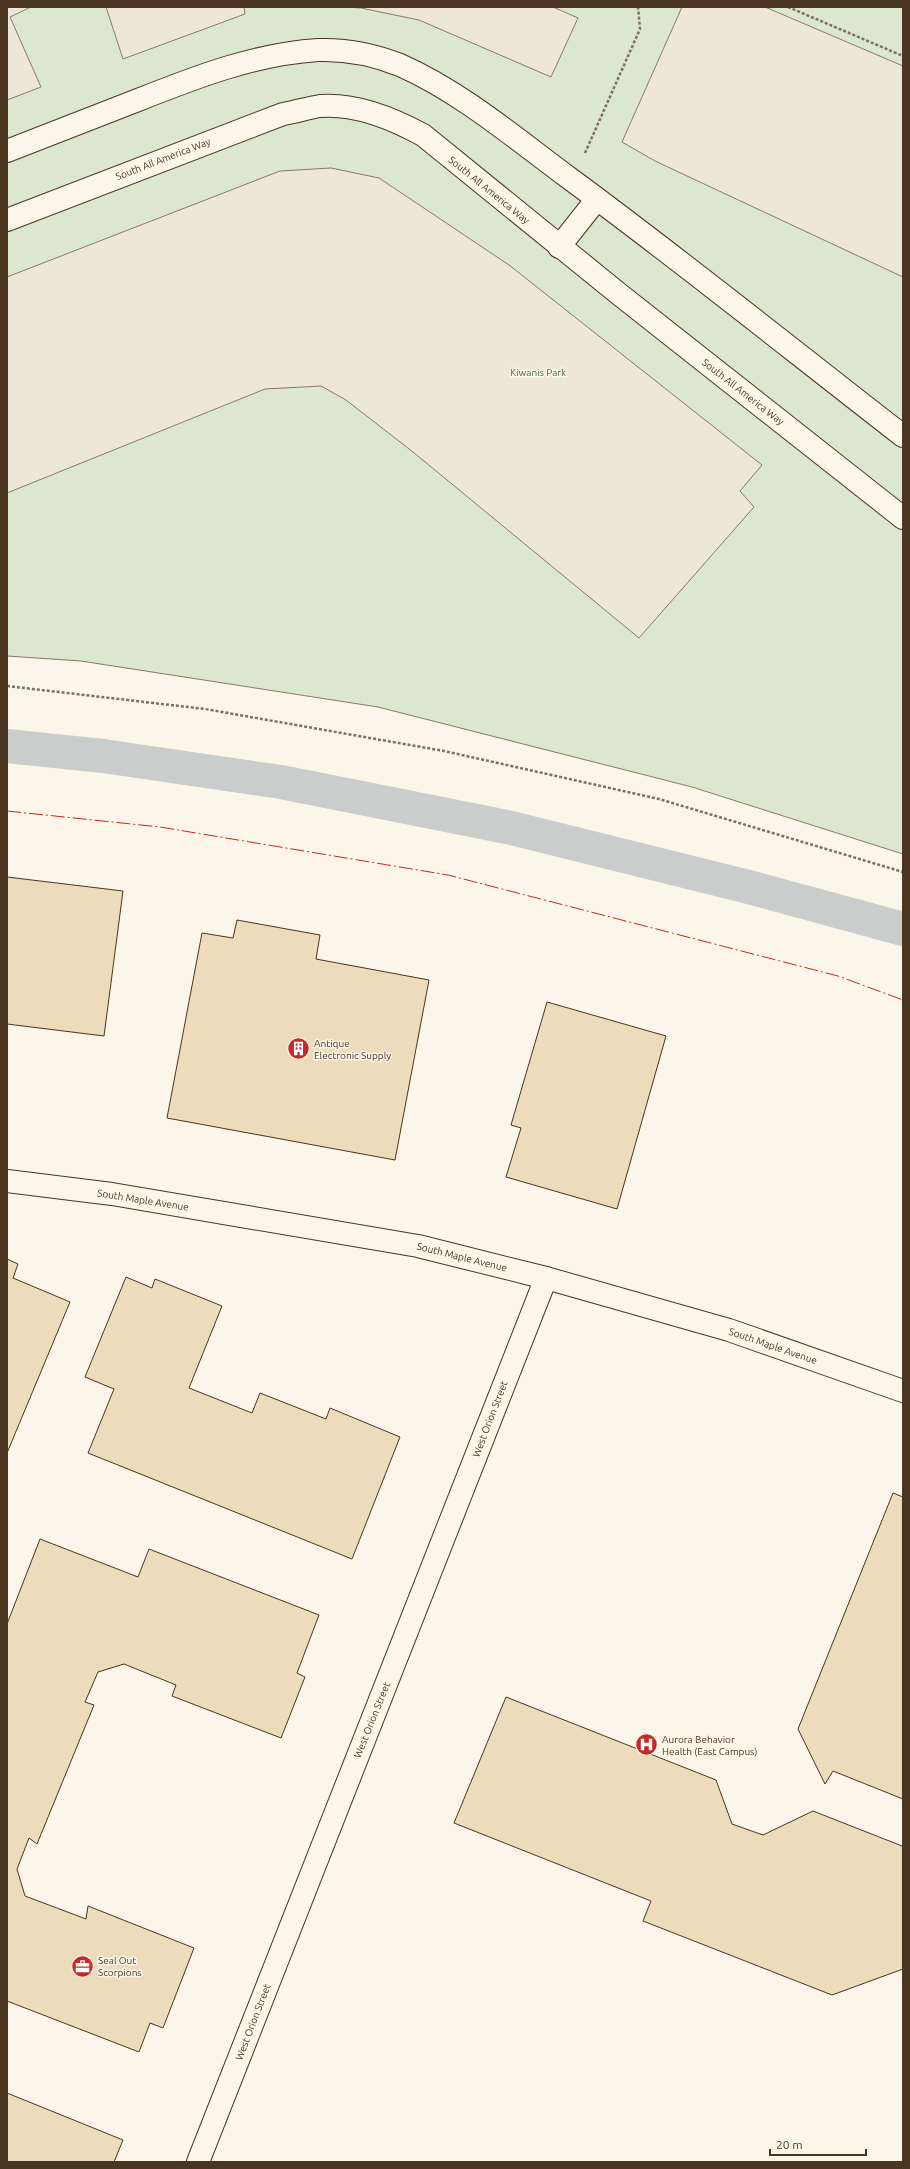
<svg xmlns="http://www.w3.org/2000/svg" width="910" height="2169" font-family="Ubuntu,sans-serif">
<rect width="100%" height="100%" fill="#fbf6e9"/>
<path fill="#dce7d0" stroke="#887966" d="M 7,7 L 903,7 L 903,854 L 692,787 L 378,707 L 81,661 L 7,656 Z"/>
<g fill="#ede7d9" stroke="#887966">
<path d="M 7,7 L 31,7 L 10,17 L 41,87 L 7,100 Z"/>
<path d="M 106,7 L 244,7 L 245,14 L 123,59 Z"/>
<path d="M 347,7 L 553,7 L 578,18 L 551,77 L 419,20 L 361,8 Z"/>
<path d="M 682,7 L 765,7 L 903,66 L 903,277 L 655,161 L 622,142 Z"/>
<path d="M 331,168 L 379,178 L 509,265 L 762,465 L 740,491 L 754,507 L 639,638 L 413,452 L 346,400 L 321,386 L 265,389 L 7,493 L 7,277 L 280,171 Z"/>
</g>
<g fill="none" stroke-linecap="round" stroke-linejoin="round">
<path stroke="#c9cecd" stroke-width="34" d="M 7,746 L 103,756 L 281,782 L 507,827 L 745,886 L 903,929"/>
</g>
<g fill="#ecdcbc" stroke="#4a3520">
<path d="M 7,877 L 123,891 L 104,1036 L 7,1024 Z"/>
<path d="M 237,920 L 320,935 L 316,959 L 429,980 L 395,1160 L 167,1118 L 202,933 L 233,938 Z"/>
<path d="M 547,1002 L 666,1036 L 617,1209 L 506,1177 L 521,1128 L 511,1125 Z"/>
<path d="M 7,1259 L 18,1264 L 13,1278 L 70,1302 L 7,1453 Z"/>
<path d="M 126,1277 L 152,1288 L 155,1279 L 222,1306 L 189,1388 L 252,1413 L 260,1393 L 326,1419 L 330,1408 L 400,1437 L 352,1559 L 88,1453 L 114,1389 L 85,1377 Z"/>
<path d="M 893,1493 L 903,1497 L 903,1799 L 833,1771 L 825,1784 L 798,1729 Z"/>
<path d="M 40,1539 L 138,1577 L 149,1549 L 319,1615 L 297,1673 L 305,1677 L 281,1738 L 172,1696 L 176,1685 L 124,1664 L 98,1672 L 85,1702 L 94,1705 L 37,1844 L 29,1838 L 17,1869 L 25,1896 L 86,1919 L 88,1906 L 194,1948 L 163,2028 L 150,2023 L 139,2052 L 7,2001 L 7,1624 Z"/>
<path d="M 506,1697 L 716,1780 L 732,1824 L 763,1835 L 813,1811 L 902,1846 L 903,1844 L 903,1969 L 832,1995 L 643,1921 L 651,1901 L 454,1823 Z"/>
<path d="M 7,2093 L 123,2140 L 114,2162 L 7,2162 Z"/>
</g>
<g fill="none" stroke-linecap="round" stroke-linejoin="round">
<defs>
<g id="minor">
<path d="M 7,1181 L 112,1194 L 418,1246 L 546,1278 L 729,1330 L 903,1391"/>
<path d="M 198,2162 L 546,1278"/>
</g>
<g id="tertiary">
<path d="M 7,151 C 51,134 94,117 138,100 C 196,77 255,54 318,50 C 346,49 375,55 400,65 C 461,92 515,138 569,178 C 682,261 792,350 903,436"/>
<path d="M 7,220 L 283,114 C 295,112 308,108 320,106 C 356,103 392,118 423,135 L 619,294 L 903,518"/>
<path d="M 559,247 L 597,199"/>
</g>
</defs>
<use href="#minor" stroke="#4a3520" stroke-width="24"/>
<use href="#tertiary" stroke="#4a3520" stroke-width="24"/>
<g stroke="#7f6f5c" stroke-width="2.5" stroke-dasharray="3 2" stroke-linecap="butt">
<path d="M 788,7 L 903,56"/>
<path d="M 585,153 L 640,29 L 638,7"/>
<path d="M 7,686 L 205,709 L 444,751 L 659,799 L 903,872"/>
</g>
<use href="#minor" stroke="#fbf6e9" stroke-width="22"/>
<use href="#tertiary" stroke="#fbf6e9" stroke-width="22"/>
<path stroke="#c62828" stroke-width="1" stroke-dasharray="14 3 2 3" stroke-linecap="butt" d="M 7,811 L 160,827 L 448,875 L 838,976 L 903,1000"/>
</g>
<defs>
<symbol id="building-disc" viewBox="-11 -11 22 22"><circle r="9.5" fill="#c62828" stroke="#fbf6e9"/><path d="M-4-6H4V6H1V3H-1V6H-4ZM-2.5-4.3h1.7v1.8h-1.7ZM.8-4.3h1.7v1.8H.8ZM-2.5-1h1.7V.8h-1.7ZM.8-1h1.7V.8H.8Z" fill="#fff"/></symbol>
<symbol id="hospital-disc" viewBox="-11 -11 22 22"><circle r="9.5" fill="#c62828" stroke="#fbf6e9"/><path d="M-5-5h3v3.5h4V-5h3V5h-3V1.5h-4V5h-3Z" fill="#fff"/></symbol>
<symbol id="office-disc" viewBox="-11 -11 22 22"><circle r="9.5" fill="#c62828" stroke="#fbf6e9"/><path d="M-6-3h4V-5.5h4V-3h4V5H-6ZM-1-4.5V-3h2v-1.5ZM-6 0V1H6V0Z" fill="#fff"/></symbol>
</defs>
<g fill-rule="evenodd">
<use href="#building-disc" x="286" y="1036" width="25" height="25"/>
<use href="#hospital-disc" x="634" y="1732" width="25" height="25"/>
<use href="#office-disc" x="70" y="1954" width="25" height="25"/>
</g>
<g text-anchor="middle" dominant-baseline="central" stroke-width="3" stroke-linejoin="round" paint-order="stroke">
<g font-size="10" fill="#4a3520" stroke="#fbf6e9">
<text transform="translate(163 159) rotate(-21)">South All America Way</text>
<text transform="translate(489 190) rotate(39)">South All America Way</text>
<text transform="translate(743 392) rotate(38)">South All America Way</text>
<text transform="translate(143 1200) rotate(9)">South Maple Avenue</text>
<text transform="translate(462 1257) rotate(14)">South Maple Avenue</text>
<text transform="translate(773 1346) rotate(19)">South Maple Avenue</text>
<text transform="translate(490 1419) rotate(-69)">West Orion Street</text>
<text transform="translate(372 1720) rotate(-68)">West Orion Street</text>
<text transform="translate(253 2022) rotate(-69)">West Orion Street</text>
</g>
<g font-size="10" fill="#436837" stroke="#fbf6e9">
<text x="538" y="372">Kiwanis Park</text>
</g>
<g font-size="10" fill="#4a3520" stroke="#fbf6e9" text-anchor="start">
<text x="314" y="1043">Antique<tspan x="314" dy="12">Electronic Supply</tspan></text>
<text x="662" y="1739">Aurora Behavior<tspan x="662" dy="12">Health (East Campus)</tspan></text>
<text x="98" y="1960">Seal Out<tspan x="98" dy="12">Scorpions</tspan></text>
</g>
</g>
<rect width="910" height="2169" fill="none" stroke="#4a3520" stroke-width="16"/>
<path d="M770 2149v6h96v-6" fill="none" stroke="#4a3520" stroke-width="2"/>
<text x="776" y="2149" font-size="12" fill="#4a3520" stroke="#fbf6e9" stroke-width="3" paint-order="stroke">20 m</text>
</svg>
